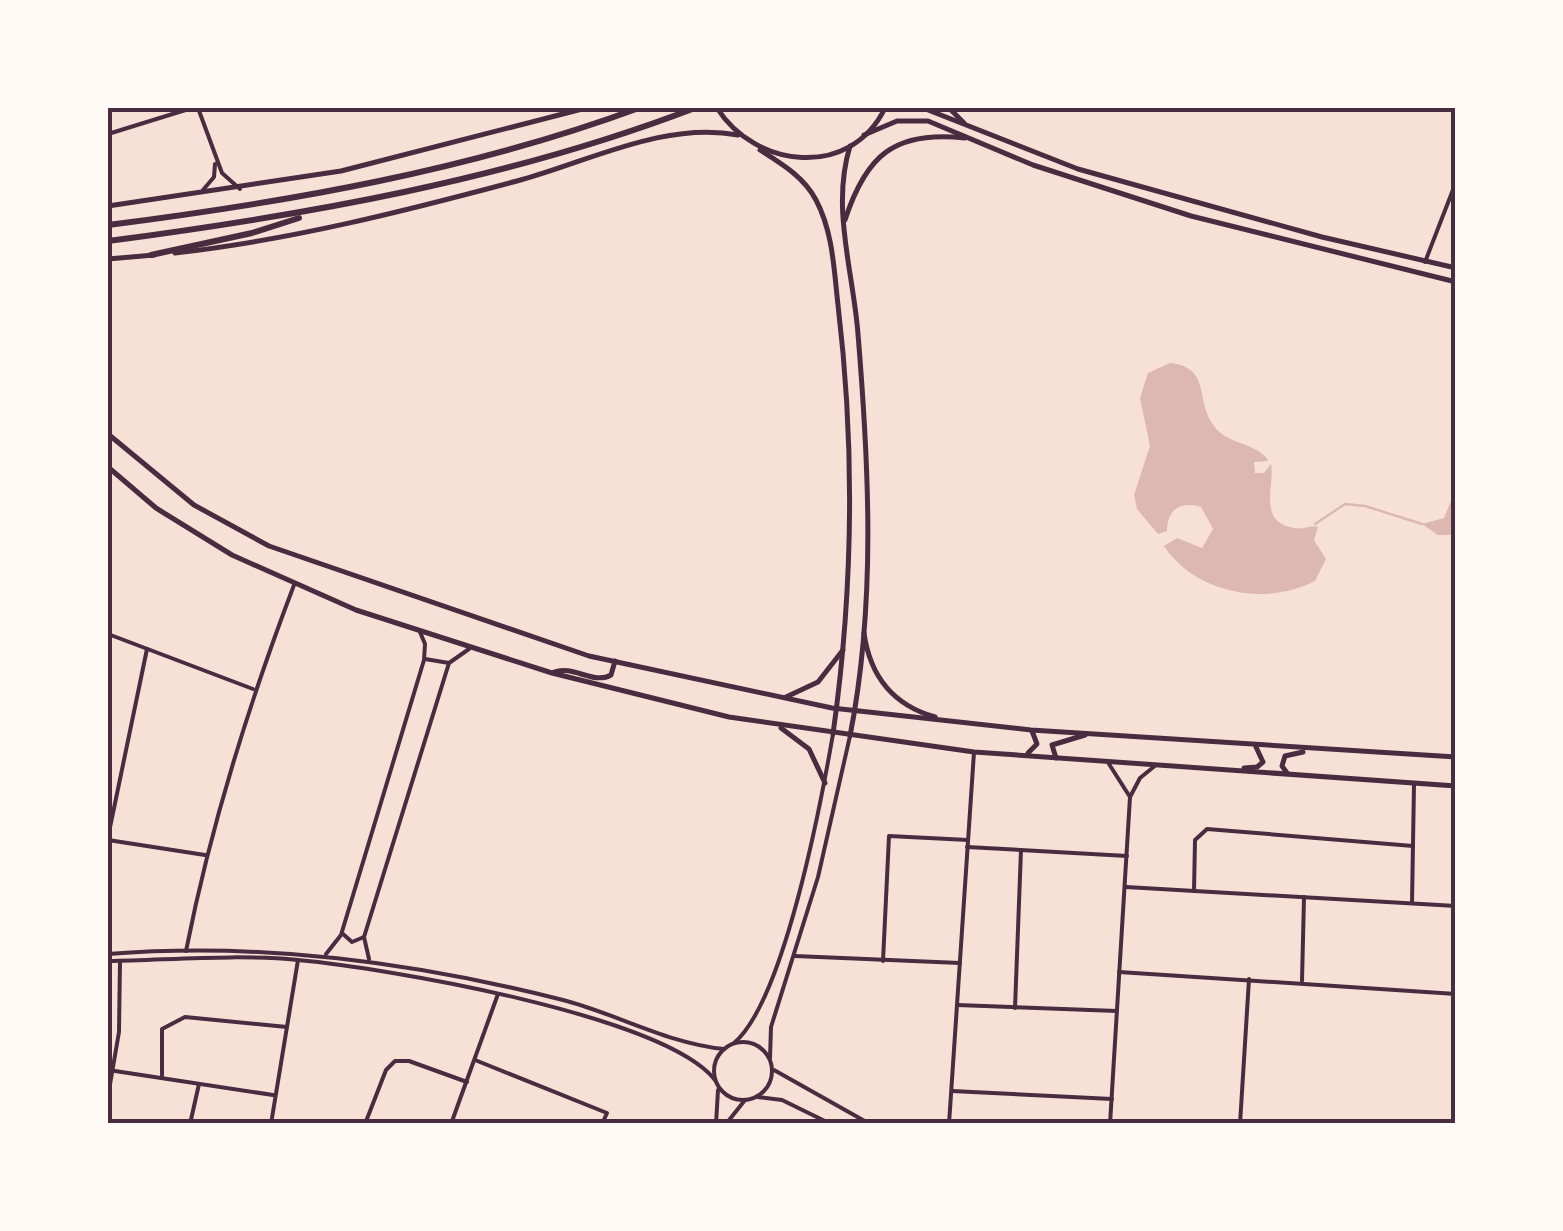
<svg xmlns="http://www.w3.org/2000/svg" width="1563" height="1231" font-family="Jost,sans-serif">
<rect width="100%" height="100%" fill="#f7e1d7"/>
<g fill="#dcb8b0">
<path d="M 1170,363 C 1210,367 1196,398 1212,423 C 1224,444 1250,441 1266,457 L 1268,461 L 1254,462 L 1255,473 L 1264,473 L 1271,464 C 1275,486 1257,522 1294,528 C 1303,530 1309,525 1318,527 L 1314,540 L 1326,559 L 1315,581 C 1265,607 1195,593 1164,546 L 1177,538 L 1202,548 L 1213,529 L 1201,507 C 1181,501 1167,509 1167,531 L 1158,534 L 1137,509 L 1134,495 L 1150,446 L 1140,398 L 1148,373 Z"/>
<path d="M 1455,491 L 1455,530 L 1450,535 L 1438,535 L 1422,524 L 1444,518 Z"/>
</g>
<g fill="none" stroke-linecap="round" stroke-linejoin="round">
<path stroke="#dcb8b0" stroke-width="2.5" d="M 1315,524 L 1345,504 L 1365,506 L 1422,524"/>
<g stroke="#4a2c40" stroke-width="4">
<path d="M 108,134 L 192,108"/>
<path d="M 1425,262 L 1456,182"/>
<path d="M 108,634 L 253,689"/>
<path d="M 425,659 L 449,663"/>
<path d="M 1109,764 L 1130,797"/>
<path d="M 108,837 L 147,649"/>
<path d="M 108,840 L 205,855"/>
<path d="M 967,847 L 1127,856"/>
<path d="M 1126,887 L 1456,906"/>
<path d="M 1194,891 L 1195,840 L 1207,829 L 1413,846"/>
<path d="M 1412,903 L 1414,784"/>
<path d="M 343,934 L 352,942 L 364,937"/>
<path d="M 186,951 C 211,824 248,706 294,585"/>
<path d="M 326,954 L 341,935 L 424,660 L 425,644 L 420,632"/>
<path d="M 795,956 L 960,963"/>
<path d="M 369,959 L 364,937 L 449,663 L 469,649"/>
<path d="M 883,961 L 889,836 L 968,840"/>
<path d="M 1119,972 L 1456,994"/>
<path d="M 1302,981 L 1304,897"/>
<path d="M 957,1005 L 1117,1011"/>
<path d="M 1015,1008 L 1021,850"/>
<path d="M 475,1060 L 607,1113 L 602,1124"/>
<path d="M 115,1071 L 273,1095"/>
<path d="M 162,1078 L 162,1029 L 185,1017 L 287,1027"/>
<path d="M 952,1091 L 1112,1099"/>
<path d="M 108,1096 L 119,1032 L 120,961"/>
<path d="M 190,1124 L 199,1084"/>
<path d="M 271,1124 L 298,960"/>
<path d="M 365,1124 L 386,1070 L 395,1061 L 409,1061 L 467,1082"/>
<path d="M 451,1124 L 498,994"/>
<path d="M 949,1124 L 974,752"/>
<path d="M 1110,1124 L 1130,797 L 1140,778 L 1156,765"/>
<path d="M 1240,1124 L 1249,979"/>
</g>
<g stroke="#4a2c40" stroke-width="4">
<path d="M 198,108 L 222,173 L 240,189"/>
<path d="M 203,190 L 214,177 L 215,164"/>
<path d="M 108,954 C 263,942 413,962 563,1000 C 617,1014 669,1044 724,1049"/>
<path d="M 108,961 C 171,960 235,954 298,960 C 385,968 664,1015 715,1080"/>
<circle cx="743" cy="1071" r="29"/>
<path d="M 734,1043 C 784,1001 821,803 833,734"/>
<path d="M 770,1058 L 771,1027 L 818,877 L 850,736"/>
<path d="M 774,1070 L 870,1124"/>
<path d="M 757,1097 L 782,1100 L 831,1124"/>
<path d="M 716,1124 L 718,1090"/>
<path d="M 726,1124 L 745,1100"/>
</g>
<g stroke="#4a2c40" stroke-width="5">
<path d="M 717,108 C 755,168 850,180 885,108"/>
<path d="M 923,108 L 1078,169 L 1322,237 L 1456,268"/>
<path d="M 949,108 L 964,123"/>
<path d="M 864,135 L 897,121 L 928,121 L 1033,165 L 1191,216 L 1456,282"/>
<path d="M 850,146 C 831,208 853,270 858,334 C 869,467 876,604 850,736"/>
<path d="M 760,150 C 782,164 804,177 816,200 C 833,232 834,270 838,305 C 855,447 853,592 833,734"/>
<path d="M 108,206 L 341,171 L 586,108"/>
<path d="M 845,220 C 866,155 895,130 965,138"/>
<path d="M 175,253 C 291,240 405,211 517,181 C 588,162 664,121 738,135"/>
<path d="M 108,259 L 154,255"/>
</g>
<g stroke="#4a2c40" stroke-width="5">
<path d="M 108,434 L 194,505 L 269,546 L 589,656 L 832,708 L 1031,730 L 1456,757"/>
<path d="M 108,467 L 156,508 L 232,555 L 356,610 L 552,673 L 729,717 L 974,752 L 1456,786"/>
<path d="M 864,633 C 870,676 893,705 935,717"/>
<path d="M 554,672 C 574,665 593,685 611,675 L 615,661"/>
<path d="M 786,697 L 818,682 L 843,650"/>
<path d="M 781,728 L 809,749 L 825,783"/>
<path d="M 1028,753 L 1037,744 L 1032,731"/>
<path d="M 1056,758 L 1052,745 L 1085,735"/>
<path d="M 1244,768 L 1257,767 L 1263,762 L 1256,747"/>
<path d="M 1287,773 L 1282,766 L 1285,756 L 1303,752"/>
</g>
<g stroke="#4a2c40" stroke-width="6">
<path d="M 108,225 C 288,202 468,171 639,108"/>
<path d="M 108,241 C 306,215 507,180 695,108"/>
<path d="M 151,255 L 252,233 L 299,218"/>
</g>
</g>
<rect width="1563" height="1231" fill="none" stroke="#fffaf5" stroke-width="220"/>
<rect x="110" y="110" width="1343" height="1011" fill="none" stroke="#4a2c40" stroke-width="4"/>
</svg>
